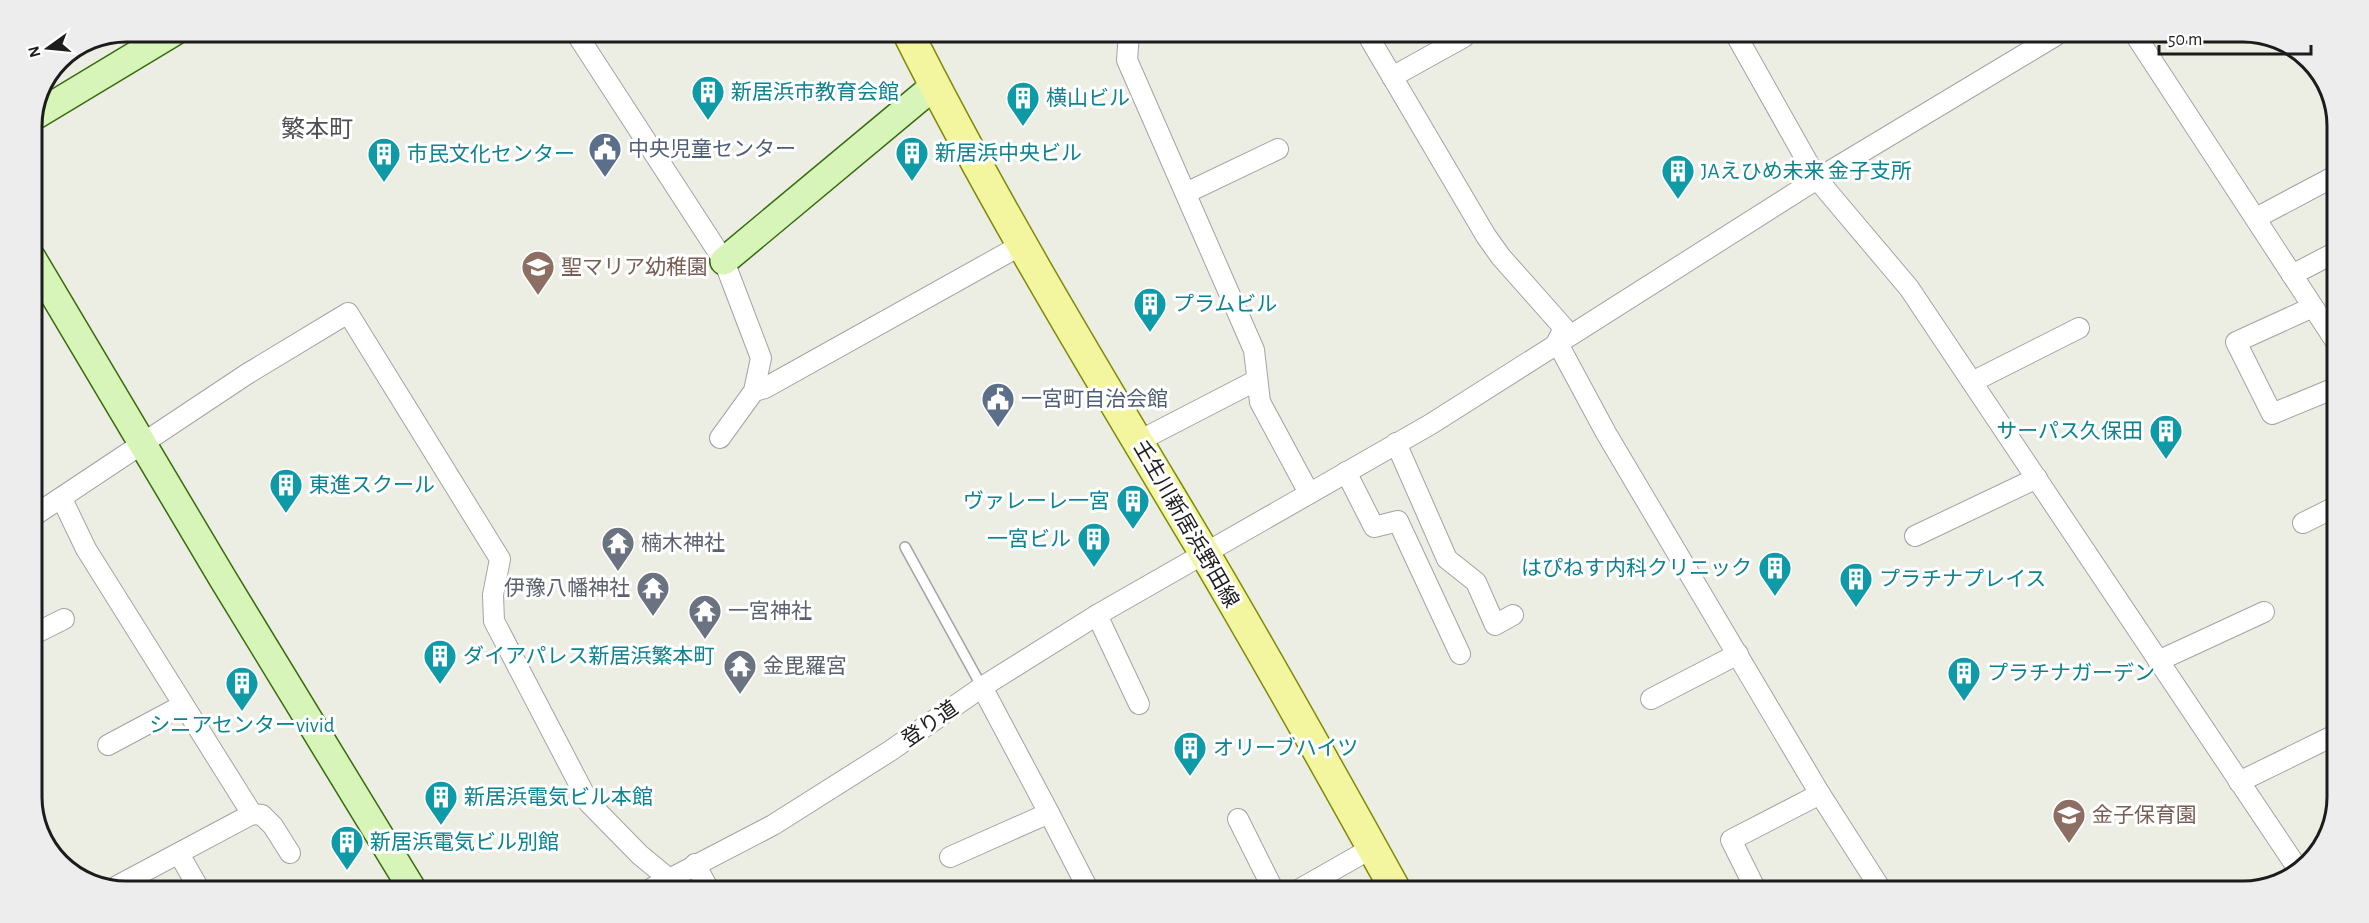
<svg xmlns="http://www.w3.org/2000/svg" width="2369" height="923" font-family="'Alegreya Sans','Noto Sans JP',sans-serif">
<rect width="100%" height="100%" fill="#ecede3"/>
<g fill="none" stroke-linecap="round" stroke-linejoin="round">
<defs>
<path id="lane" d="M 905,547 L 982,687"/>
<g id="street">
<path d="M 576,33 L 724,261 L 761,358 L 754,391 L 720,438"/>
<path d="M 1129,34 L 1127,60 L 1254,350 L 1260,402 L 1309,493"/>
<path d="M 1367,34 L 1486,236 L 1501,257 L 1564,328 L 1557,342 L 1606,433 L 1820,794 L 1882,891"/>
<path d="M 1736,35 L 1817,179 L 1909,288 L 2300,872"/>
<path d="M 2136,36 L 2336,342"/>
<path d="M 1392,77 L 1464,37"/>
<path d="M 1186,193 L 1278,149"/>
<path d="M 2256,218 L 2337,175"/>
<path d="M 2292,275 L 2336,252"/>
<path d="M 2313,307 L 2236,342 L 2272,414 L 2335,388"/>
<path d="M 1972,382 L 2079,328"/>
<path d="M 754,391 L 765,388 L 1023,244"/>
<path d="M 1137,442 L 1257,380"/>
<path d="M 1396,443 L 1447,559 L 1476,582 L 1495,625 L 1513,615"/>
<path d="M 1346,472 L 1374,527 L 1398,521 L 1460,654"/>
<path d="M 62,499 L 86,549 L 252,814"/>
<path d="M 32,517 L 247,374 L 348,313 L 500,559 L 493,595 L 494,621 L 589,803 L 640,855 L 668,878"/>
<path d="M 2303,523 L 2335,507"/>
<path d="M 1915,536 L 2037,478"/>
<path d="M 1097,615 L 1139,704"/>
<path d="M 32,635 L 64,619"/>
<path d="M 2158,661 L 2264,612"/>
<path d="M 982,687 L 1049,813"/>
<path d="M 1651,699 L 1738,654"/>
<path d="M 108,745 L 183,705"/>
<path d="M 2239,782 L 2333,736"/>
<path d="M 1238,819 L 1273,889"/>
<path d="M 179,854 L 198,887"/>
<path d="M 950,857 L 1049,813 L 1088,889"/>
<path d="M 695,864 L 708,888"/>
<path d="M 117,886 L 252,814 L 262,815 L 273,826 L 290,853"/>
<path d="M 652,888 L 773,825 L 890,751 L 982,687 L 1097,615 L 1431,424 L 1817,179 L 2055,36"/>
<path d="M 1300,889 L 1372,848"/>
<path d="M 1756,890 L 1731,840 L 1820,794"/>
</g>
<g id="secondary">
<path d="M 33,117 L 174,32"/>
<path d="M 32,258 L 223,579 L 411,887"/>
<path d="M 724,261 L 934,86"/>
</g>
<path id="primary" d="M 908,33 C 997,210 1101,380 1202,549 C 1268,661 1332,775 1395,889"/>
</defs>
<use href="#lane" stroke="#a3a3a3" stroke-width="12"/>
<use href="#street" stroke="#a3a3a3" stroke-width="22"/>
<use href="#secondary" stroke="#366b0b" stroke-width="30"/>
<use href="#primary" stroke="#7c8c09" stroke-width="33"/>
<use href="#lane" stroke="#fff" stroke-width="9"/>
<use href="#street" stroke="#fff" stroke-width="20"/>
<use href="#secondary" stroke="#d7f5b9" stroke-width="27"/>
<use href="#primary" stroke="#f4f69f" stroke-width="30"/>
</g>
<defs>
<symbol id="building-pin" viewBox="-11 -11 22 30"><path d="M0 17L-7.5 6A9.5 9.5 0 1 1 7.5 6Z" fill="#0f9aa8" stroke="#fff"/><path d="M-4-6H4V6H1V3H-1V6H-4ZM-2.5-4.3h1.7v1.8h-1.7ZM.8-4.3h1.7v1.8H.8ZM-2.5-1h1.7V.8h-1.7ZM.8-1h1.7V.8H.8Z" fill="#fff"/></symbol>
<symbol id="civic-pin" viewBox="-11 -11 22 30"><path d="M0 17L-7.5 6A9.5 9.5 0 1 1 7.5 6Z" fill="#5c6f8a" stroke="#fff"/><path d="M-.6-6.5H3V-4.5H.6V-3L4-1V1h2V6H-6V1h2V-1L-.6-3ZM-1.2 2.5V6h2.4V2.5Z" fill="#fff"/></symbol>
<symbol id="school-pin" viewBox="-11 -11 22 30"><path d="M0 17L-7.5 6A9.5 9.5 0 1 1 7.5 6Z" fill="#8d6e63" stroke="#fff"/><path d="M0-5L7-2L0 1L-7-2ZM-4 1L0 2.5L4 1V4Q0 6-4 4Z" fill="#fff"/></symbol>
<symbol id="temple-pin" viewBox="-11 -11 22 30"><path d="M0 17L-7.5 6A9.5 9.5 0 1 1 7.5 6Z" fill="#6b7280" stroke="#fff"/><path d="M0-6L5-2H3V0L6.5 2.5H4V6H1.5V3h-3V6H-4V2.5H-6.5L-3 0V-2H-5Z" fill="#fff"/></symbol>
</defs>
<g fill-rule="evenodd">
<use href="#building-pin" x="689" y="73" width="38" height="52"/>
<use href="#building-pin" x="1004" y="79" width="38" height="52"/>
<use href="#civic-pin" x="586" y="130" width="38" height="52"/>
<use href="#building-pin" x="893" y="134" width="38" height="52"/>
<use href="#building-pin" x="365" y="135" width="38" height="52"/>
<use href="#building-pin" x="1659" y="152" width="38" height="52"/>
<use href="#school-pin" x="519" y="248" width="38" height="52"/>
<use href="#building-pin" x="1131" y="285" width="38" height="52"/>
<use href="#civic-pin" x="979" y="380" width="38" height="52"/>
<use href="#building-pin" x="2147" y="412" width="38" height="52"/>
<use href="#building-pin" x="267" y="466" width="38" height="52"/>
<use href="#building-pin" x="1114" y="482" width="38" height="52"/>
<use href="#building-pin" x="1075" y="520" width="38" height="52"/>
<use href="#temple-pin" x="599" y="524" width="38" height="52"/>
<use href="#building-pin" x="1756" y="549" width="38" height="52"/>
<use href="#building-pin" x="1837" y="560" width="38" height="52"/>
<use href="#temple-pin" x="634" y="569" width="38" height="52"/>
<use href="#temple-pin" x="686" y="592" width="38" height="52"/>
<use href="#building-pin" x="421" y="637" width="38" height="52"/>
<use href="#temple-pin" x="721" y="647" width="38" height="52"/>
<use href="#building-pin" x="1945" y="654" width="38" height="52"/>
<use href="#building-pin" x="223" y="664" width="38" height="52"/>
<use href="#building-pin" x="1171" y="729" width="38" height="52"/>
<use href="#building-pin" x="422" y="778" width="38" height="52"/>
<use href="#school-pin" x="2050" y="796" width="38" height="52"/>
<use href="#building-pin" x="328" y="823" width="38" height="52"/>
</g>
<g text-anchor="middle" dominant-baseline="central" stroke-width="6" stroke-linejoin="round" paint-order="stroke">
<g font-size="21" fill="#0d838f" stroke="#fff" text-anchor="start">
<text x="731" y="92">新居浜市教育会館</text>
<text x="1046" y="98">横山ビル</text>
<text x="935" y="153">新居浜中央ビル</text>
<text x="407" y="154">市民文化センター</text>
<text x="1701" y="171">JAえひめ未来 金子支所</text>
<text x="1173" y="304">プラムビル</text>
<text x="2143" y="431" text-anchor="end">サーパス久保田</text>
<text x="309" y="485">東進スクール</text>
<text x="1110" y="501" text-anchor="end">ヴァレーレ一宮</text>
<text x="1071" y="539" text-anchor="end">一宮ビル</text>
<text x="1752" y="568" text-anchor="end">はぴねす内科クリニック</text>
<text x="1879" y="579">プラチナプレイス</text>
<text x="463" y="656">ダイアパレス新居浜繁本町</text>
<text x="1987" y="673">プラチナガーデン</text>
<text x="242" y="725" text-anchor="middle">シニアセンターvivid</text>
<text x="1213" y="748">オリーブハイツ</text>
<text x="464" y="797">新居浜電気ビル本館</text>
<text x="370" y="842">新居浜電気ビル別館</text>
</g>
<g font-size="21" fill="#4e5e75" stroke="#fff" text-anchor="start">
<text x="628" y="149">中央児童センター</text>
<text x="1021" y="399">一宮町自治会館</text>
</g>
<g font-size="21" fill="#785e54" stroke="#fff" text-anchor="start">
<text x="561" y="267">聖マリア幼稚園</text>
<text x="2092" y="815">金子保育園</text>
</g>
<g font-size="21" fill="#1c1c1c" stroke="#fff">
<text transform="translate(1186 524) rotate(60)">壬生川新居浜野田線</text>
<text transform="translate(930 724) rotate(-35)">登り道</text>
</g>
<g font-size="21" fill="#5b616d" stroke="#fff" text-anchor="start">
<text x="641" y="543">楠木神社</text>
<text x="630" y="588" text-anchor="end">伊豫八幡神社</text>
<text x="728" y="611">一宮神社</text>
<text x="763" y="666">金毘羅宮</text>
</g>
<g font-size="24" fill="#4f4f4f" stroke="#fff">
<text x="317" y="130">繁本町</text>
</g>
</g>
<path d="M0 0H2369V923H0ZM126 42H2243A84 84 0 0 1 2327 126V797A84 84 0 0 1 2243 881H126A84 84 0 0 1 42 797V126A84 84 0 0 1 126 42Z" fill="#ededed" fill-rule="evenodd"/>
<path fill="none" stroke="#1c1c1c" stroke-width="3" d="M126 42H2243A84 84 0 0 1 2327 126V797A84 84 0 0 1 2243 881H126A84 84 0 0 1 42 797V126A84 84 0 0 1 126 42Z"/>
<g transform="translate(48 48) rotate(255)" stroke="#ffffff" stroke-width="4.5" paint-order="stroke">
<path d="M0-4.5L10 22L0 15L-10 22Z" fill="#1c1c1c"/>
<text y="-9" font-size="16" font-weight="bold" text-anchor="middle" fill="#1c1c1c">N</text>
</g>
<path d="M2159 45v9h152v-9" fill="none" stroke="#1c1c1c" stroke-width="3"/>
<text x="2168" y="45" font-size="18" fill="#1c1c1c" stroke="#ffffff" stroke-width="4.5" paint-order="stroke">50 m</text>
</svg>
